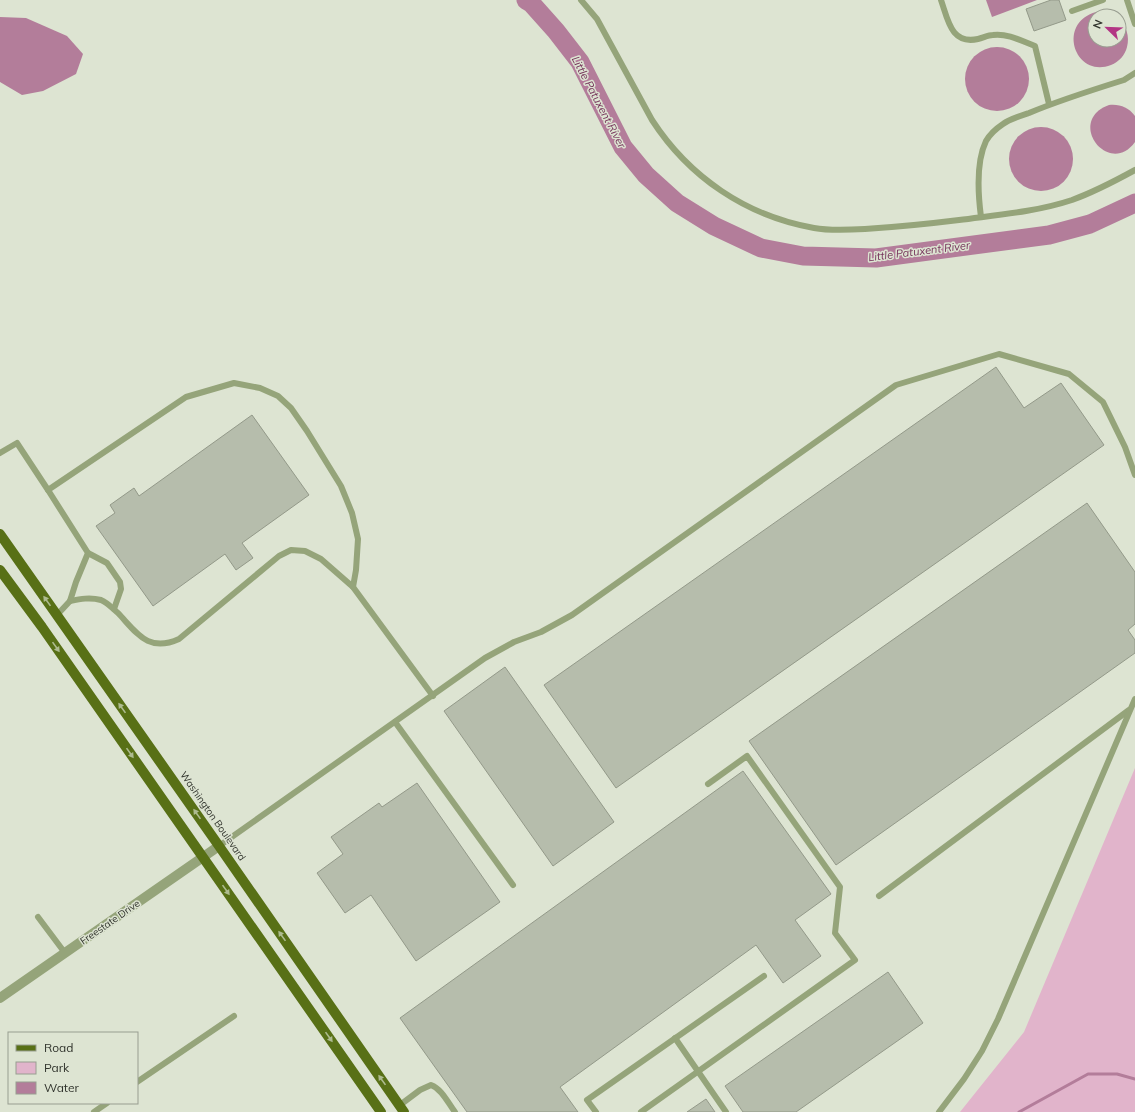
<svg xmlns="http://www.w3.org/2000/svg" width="1135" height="1112" font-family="Mulish,sans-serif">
<rect width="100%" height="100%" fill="#dde4d2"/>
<path fill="#e1b4cb" d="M 1135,768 L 1135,1112 L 960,1112 L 1024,1032 Z"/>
<g fill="#b37d9a">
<path d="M 986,0 L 1037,0 L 992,17 Z"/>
<path d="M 1096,12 L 1107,12 L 1115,16 L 1095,16 L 1095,40 L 1119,40 L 1119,19 C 1126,26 1130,36 1127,47 C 1125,55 1119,62 1111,65 C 1075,79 1056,23 1096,12 Z"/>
<path d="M 0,17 L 26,18 L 67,36 L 83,54 L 76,74 L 43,91 L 22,95 L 0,82 Z"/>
<circle cx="997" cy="79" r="32"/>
<path d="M 1109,105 C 1120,104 1128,107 1135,116 L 1135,142 C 1109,178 1065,121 1109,105 Z"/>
<circle cx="1041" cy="159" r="32"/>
</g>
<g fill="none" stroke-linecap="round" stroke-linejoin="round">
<path stroke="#b37d9a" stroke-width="3" d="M 1019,1112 L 1088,1074 L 1117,1074 L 1135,1079"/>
<path stroke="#b37d9a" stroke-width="19" d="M 526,0 L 531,3 L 556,31 L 580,62 L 623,147 L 646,175 L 677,203 L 714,226 L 761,248 L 803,256 L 876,258 L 1049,235 L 1090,224 L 1135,203"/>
</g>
<g fill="#b6bdac" stroke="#939989">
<path d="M 1051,0 L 1059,0 L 1066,20 L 1034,31 L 1026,9 Z"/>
<path d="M 996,367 L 1024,408 L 1061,383 L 1104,445 L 616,788 L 544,685 Z"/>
<path d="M 252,415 L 309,495 L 242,543 L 253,558 L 236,570 L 225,554 L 153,606 L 96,526 L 115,513 L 110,505 L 134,488 L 139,496 Z"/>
<path d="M 1087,503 L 1135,572 L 1135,624 L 1128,630 L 1135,640 L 1135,653 L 836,865 L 749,741 Z"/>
<path d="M 505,667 L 614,822 L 553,866 L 444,711 Z"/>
<path d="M 743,771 L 831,894 L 795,920 L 821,956 L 783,983 L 756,945 L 560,1087 L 578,1112 L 467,1112 L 400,1018 Z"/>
<path d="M 417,783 L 500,902 L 416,961 L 371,895 L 345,913 L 317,873 L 343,854 L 331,837 L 379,803 L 382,807 Z"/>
<path d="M 888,972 L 923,1023 L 796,1112 L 743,1112 L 725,1086 Z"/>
<path d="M 706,1099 L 715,1112 L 687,1112 Z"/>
</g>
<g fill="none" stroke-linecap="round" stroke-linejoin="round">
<g stroke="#95a47a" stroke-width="6">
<path d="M 581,0 L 597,19 L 652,120 C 689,177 746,216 814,228 C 830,231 848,230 865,229 C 896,227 927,224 959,220 C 996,215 1036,212 1072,200 C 1094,192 1115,181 1135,170"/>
<path d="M 941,0 C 948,20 951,45 978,39 C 983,38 988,35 993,35 C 1007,33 1022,41 1035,46 L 1049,104"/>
<path d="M 1127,0 L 1135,24"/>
<path d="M 1072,11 L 1103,0"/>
<path d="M 981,217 C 978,194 976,162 986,141 C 990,134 997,128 1003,124 C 1010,119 1020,116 1029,113 C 1060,100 1092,90 1124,80 L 1135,73"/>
<path d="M 0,453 L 17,443 L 48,490"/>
<path d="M 88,553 L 107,563 L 120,582 L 121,589 L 114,609"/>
<path d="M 70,601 C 80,599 90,597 101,600 C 108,603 112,608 118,613 C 137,633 148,653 179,639 L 279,556 L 291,550 L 305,551 L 321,559 L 353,587 L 433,696"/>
<path d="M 57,615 L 70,601 L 76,582 L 88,553 L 48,490 L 186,397 L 234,383 L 260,388 L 278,396 L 291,408 L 307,431 L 341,486 L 352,513 L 358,539 L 356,570 L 353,587"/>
<path d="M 395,722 L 513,885"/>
<path d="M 219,846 L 485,658 L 514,642 L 541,632 L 572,615 L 896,385 L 999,354 L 1069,374 L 1103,402 L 1125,447 L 1135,475"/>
<path d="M 879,896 L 1129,710"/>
<path d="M 38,917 L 65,953"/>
<path d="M 675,1038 L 726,1112"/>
<path d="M 137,1082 L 234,1016"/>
<path d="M 400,1105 L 420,1090 L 431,1085 C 442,1089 448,1103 455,1112"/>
<path d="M 94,1112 L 107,1103"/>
<path d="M 596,1112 L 587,1100 L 764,976"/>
<path d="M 641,1112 L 855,960 L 835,933 L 840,887 L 747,756 L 708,784"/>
<path d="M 939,1112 L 964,1079 L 982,1051 L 998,1019 L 1135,699"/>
</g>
<path stroke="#95a47a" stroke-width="10" d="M 0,998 L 219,846"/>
<g stroke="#587016" stroke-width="10">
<path d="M 0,534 L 219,846 L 404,1112"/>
<path d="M 0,570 L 42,627 L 381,1112"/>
</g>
</g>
<defs><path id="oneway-solid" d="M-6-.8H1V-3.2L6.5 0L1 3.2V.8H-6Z"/></defs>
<g fill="#aebb90">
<use href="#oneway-solid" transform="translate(47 601) rotate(-125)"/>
<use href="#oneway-solid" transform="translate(56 647) rotate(55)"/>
<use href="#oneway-solid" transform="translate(122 708) rotate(-125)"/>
<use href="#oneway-solid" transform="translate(130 753) rotate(55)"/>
<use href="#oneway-solid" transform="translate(197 814) rotate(-125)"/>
<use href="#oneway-solid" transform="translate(226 890) rotate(55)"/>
<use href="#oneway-solid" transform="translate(282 936) rotate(-125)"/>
<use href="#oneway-solid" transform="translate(329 1037) rotate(55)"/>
<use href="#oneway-solid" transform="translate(382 1080) rotate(-125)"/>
</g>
<g text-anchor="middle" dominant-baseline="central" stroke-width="3" stroke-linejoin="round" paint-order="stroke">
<g font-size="10" fill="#30332c" stroke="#dde4d2">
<text transform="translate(213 816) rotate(55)">Washington Boulevard</text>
<text transform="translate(110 922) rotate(-35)">Freestate Drive</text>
</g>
<g font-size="11" font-style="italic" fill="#743159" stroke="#dde4d2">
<text transform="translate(599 102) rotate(62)">Little Patuxent River</text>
<text transform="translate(919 251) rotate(-7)">Little Patuxent River</text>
</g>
</g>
<rect x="8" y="1032" width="130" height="72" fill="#dde4d2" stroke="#989d90"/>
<rect x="16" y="1045" width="20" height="6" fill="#587016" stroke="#989d90"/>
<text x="44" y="1052" font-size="12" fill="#30332c">Road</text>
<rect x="16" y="1062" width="20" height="12" fill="#e1b4cb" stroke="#989d90"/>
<text x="44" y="1072" font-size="12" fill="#30332c">Park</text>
<rect x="16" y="1082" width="20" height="12" fill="#b37d9a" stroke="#989d90"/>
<text x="44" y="1092" font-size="12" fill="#30332c">Water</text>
<g transform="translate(1107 28) rotate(293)"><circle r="19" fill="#dde4d2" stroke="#989d90"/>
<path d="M0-3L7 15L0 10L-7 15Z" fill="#b33584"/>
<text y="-6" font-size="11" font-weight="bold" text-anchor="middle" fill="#30332c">N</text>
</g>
</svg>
